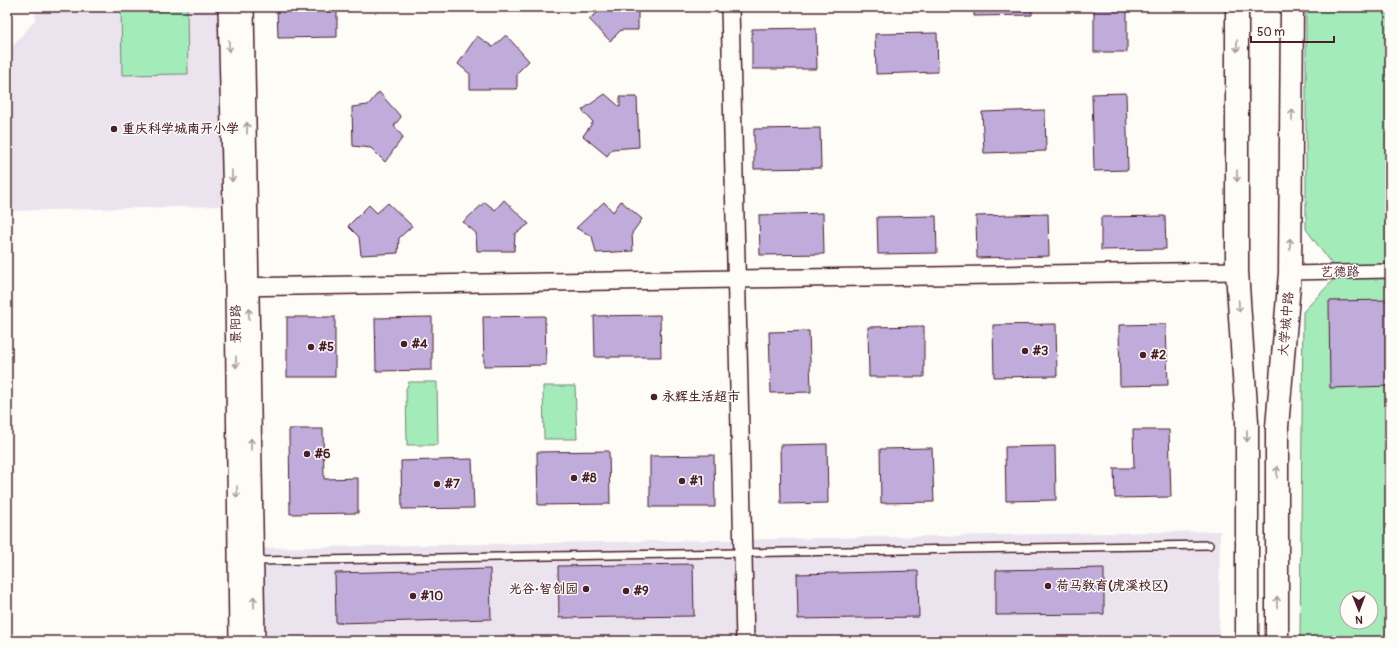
<svg xmlns="http://www.w3.org/2000/svg" width="1397" height="648" font-family="Pangolin,'LXGW WenKai TC',sans-serif">
<rect width="100%" height="100%" fill="#fdfcf7"/>
<filter id="ink" filterUnits="userSpaceOnUse"><feTurbulence type="fractalNoise" baseFrequency=".025" numOctaves="2"/><feDisplacementMap in="SourceGraphic" scale="8" xChannelSelector="R" yChannelSelector="G"/><feConvolveMatrix kernelMatrix="1 2 1 2 8 2 1 2 1" color-interpolation-filters="sRGB"/></filter>
<g filter="url(#ink)">
<g fill="#ebe4ef">
<path d="M 36,7 L 219,7 L 224,206 L 7,211 L 7,53 L 35,20 Z"/>
<path d="M 1220,531 L 1219,641 L 265,641 L 262,548 Z"/>
</g>
<g fill="#a3ebb9" stroke="#768572" fill-rule="evenodd">
<path d="M 121,7 L 187,7 L 188,74 L 122,75 Z"/>
<path d="M 1306,7 L 1390,7 L 1390,271 L 1338,273 L 1306,229 Z"/>
<path d="M 1390,276 L 1390,641 L 1300,641 L 1303,312 L 1335,278 ZM 1347,598 L 1371,598 L 1371,622 L 1347,622 Z"/>
<path d="M 409,382 L 437,382 L 438,445 L 407,445 L 406,389 Z"/>
<path d="M 543,386 L 575,386 L 577,439 L 544,439 Z"/>
</g>
<g fill="#c0acdb" stroke="#4a1f2b">
<path d="M 277,7 L 302,7 L 302,9 L 337,8 L 337,37 L 278,38 Z"/>
<path d="M 605,7 L 638,7 L 638,30 L 621,30 L 610,41 L 589,19 Z"/>
<path d="M 974,7 L 1032,7 L 1032,15 L 974,16 Z"/>
<rect x="1094" y="7" width="33" height="45"/>
<path d="M 816,28 L 817,69 L 752,69 L 752,29 Z"/>
<path d="M 937,33 L 938,72 L 876,74 L 875,34 Z"/>
<path d="M 506,35 L 529,61 L 517,73 L 517,89 L 470,89 L 470,74 L 458,64 L 477,36 L 493,47 Z"/>
<path d="M 379,92 L 401,117 L 394,126 L 403,137 L 385,162 L 371,148 L 353,146 L 352,107 L 368,105 Z"/>
<path d="M 1126,93 L 1128,170 L 1094,171 L 1092,94 Z"/>
<path d="M 605,94 L 620,107 L 620,97 L 637,97 L 639,147 L 612,149 L 607,156 L 583,136 L 593,122 L 582,110 Z"/>
<path d="M 1045,110 L 1046,151 L 984,153 L 982,112 Z"/>
<path d="M 820,128 L 821,168 L 754,169 L 754,129 Z"/>
<path d="M 504,200 L 529,224 L 515,234 L 514,251 L 477,251 L 476,233 L 463,222 L 485,202 L 495,210 Z"/>
<path d="M 621,201 L 642,219 L 632,233 L 633,251 L 596,253 L 592,236 L 576,228 L 604,202 L 613,212 Z"/>
<path d="M 388,203 L 412,226 L 399,238 L 398,253 L 361,255 L 359,237 L 348,226 L 369,205 L 377,213 Z"/>
<path d="M 823,213 L 824,254 L 760,255 L 759,215 Z"/>
<path d="M 1048,214 L 1049,256 L 977,258 L 976,216 Z"/>
<path d="M 936,216 L 937,253 L 878,254 L 877,217 Z"/>
<path d="M 1165,216 L 1166,249 L 1101,250 L 1101,217 Z"/>
<path d="M 1390,300 L 1390,386 L 1330,388 L 1329,301 Z"/>
<path d="M 660,315 L 661,357 L 595,357 L 594,316 Z"/>
<path d="M 545,316 L 546,365 L 484,366 L 483,317 Z"/>
<rect x="287" y="317" width="48" height="60"/>
<path d="M 432,317 L 432,370 L 376,371 L 375,318 Z"/>
<path d="M 1056,324 L 1057,376 L 994,377 L 993,325 Z"/>
<path d="M 1166,324 L 1168,385 L 1120,386 L 1119,325 Z"/>
<path d="M 924,326 L 924,377 L 869,377 L 868,327 Z"/>
<path d="M 809,331 L 811,392 L 771,393 L 769,332 Z"/>
<path d="M 289,429 L 323,429 L 324,479 L 358,478 L 358,513 L 290,514 Z"/>
<path d="M 1133,430 L 1169,430 L 1171,497 L 1115,498 L 1114,468 L 1134,468 Z"/>
<path d="M 827,444 L 828,503 L 781,504 L 780,445 Z"/>
<path d="M 1055,446 L 1056,500 L 1006,501 L 1005,447 Z"/>
<path d="M 932,448 L 934,502 L 881,503 L 880,449 Z"/>
<path d="M 609,451 L 610,504 L 538,505 L 537,452 Z"/>
<path d="M 714,455 L 715,507 L 650,507 L 650,456 Z"/>
<path d="M 472,459 L 474,508 L 402,509 L 401,461 Z"/>
<path d="M 693,564 L 694,616 L 559,618 L 558,566 Z"/>
<path d="M 1104,568 L 1104,614 L 996,615 L 996,570 Z"/>
<path d="M 490,569 L 491,619 L 336,623 L 335,573 Z"/>
<path d="M 918,571 L 919,617 L 798,619 L 797,574 Z"/>
</g>
<g fill="none" stroke-linecap="round" stroke-linejoin="round">
<defs>
<path id="service" d="M 255,561 L 1209,545"/>
<path id="minor" d="M 1290,273 L 1390,271"/>
<g id="tertiary">
<path d="M 730,7 L 745,641"/>
<path d="M 235,287 L 1237,271"/>
</g>
<g id="secondary">
<path d="M 228,7 L 235,287 L 239,641"/>
<path d="M 244,7 L 255,641"/>
</g>
<g id="trunk">
<path d="M 1237,7 L 1237,271 L 1247,422 L 1247,641"/>
<path d="M 1277,641 L 1277,427 L 1290,273 L 1292,7"/>
</g>
</defs>
<use href="#service" stroke="#4a1f2b" stroke-width="10"/>
<use href="#minor" stroke="#4a1f2b" stroke-width="16"/>
<use href="#tertiary" stroke="#4a1f2b" stroke-width="20"/>
<use href="#secondary" stroke="#4a1f2b" stroke-width="22"/>
<use href="#trunk" stroke="#4a1f2b" stroke-width="25"/>
<use href="#service" stroke="#fdfcf7" stroke-width="7"/>
<use href="#minor" stroke="#fdfcf7" stroke-width="13"/>
<use href="#tertiary" stroke="#fdfcf7" stroke-width="17"/>
<use href="#secondary" stroke="#fdfcf7" stroke-width="19"/>
<use href="#trunk" stroke="#fdfcf7" stroke-width="22"/>
</g>
<defs><path id="oneway-shaft" d="M-6 0H5M1.5-3L5.5 0L1.5 3" fill="none" stroke-width="1.6" stroke-linecap="round" stroke-linejoin="round"/></defs>
<g stroke="#ac999b">
<use href="#oneway-shaft" transform="translate(229 46) rotate(89)"/>
<use href="#oneway-shaft" transform="translate(1237 46) rotate(90)"/>
<use href="#oneway-shaft" transform="translate(1292 115) rotate(-90)"/>
<use href="#oneway-shaft" transform="translate(247 128) rotate(-91)"/>
<use href="#oneway-shaft" transform="translate(232 176) rotate(89)"/>
<use href="#oneway-shaft" transform="translate(1237 176) rotate(90)"/>
<use href="#oneway-shaft" transform="translate(1290 244) rotate(-89)"/>
<use href="#oneway-shaft" transform="translate(1239 306) rotate(86)"/>
<use href="#oneway-shaft" transform="translate(249 314) rotate(-91)"/>
<use href="#oneway-shaft" transform="translate(236 362) rotate(89)"/>
<use href="#oneway-shaft" transform="translate(1247 436) rotate(90)"/>
<use href="#oneway-shaft" transform="translate(251 444) rotate(-91)"/>
<use href="#oneway-shaft" transform="translate(1277 472) rotate(-90)"/>
<use href="#oneway-shaft" transform="translate(237 492) rotate(89)"/>
<use href="#oneway-shaft" transform="translate(254 602) rotate(-92)"/>
<use href="#oneway-shaft" transform="translate(1277 602) rotate(-90)"/>
</g>
</g>
<g fill="#4a1f2b" stroke="#fdfcf7" stroke-width="1.5">
<circle cx="114" cy="129" r="4"/>
<circle cx="404" cy="344" r="4"/>
<circle cx="311" cy="347" r="4"/>
<circle cx="1025" cy="351" r="4"/>
<circle cx="1143" cy="355" r="4"/>
<circle cx="654" cy="397" r="4"/>
<circle cx="307" cy="454" r="4"/>
<circle cx="574" cy="478" r="4"/>
<circle cx="682" cy="481" r="4"/>
<circle cx="437" cy="484" r="4"/>
<circle cx="1048" cy="586" r="4"/>
<circle cx="586" cy="589" r="4"/>
<circle cx="626" cy="591" r="4"/>
<circle cx="413" cy="596" r="4"/>
</g>
<g text-anchor="middle" dominant-baseline="central" stroke-width="3" stroke-linejoin="round" paint-order="stroke">
<g font-size="13" font-weight="bold" fill="#4a1f2b" stroke="#fdfcf7" text-anchor="start">
<text x="122" y="129">重庆科学城南开小学</text>
<text x="412" y="344">#4</text>
<text x="319" y="347">#5</text>
<text x="1033" y="351">#3</text>
<text x="1151" y="355">#2</text>
<text x="662" y="397">永辉生活超市</text>
<text x="315" y="454">#6</text>
<text x="582" y="478">#8</text>
<text x="690" y="481">#1</text>
<text x="445" y="484">#7</text>
<text x="1056" y="586">荷马教育(虎溪校区)</text>
<text x="578" y="589" text-anchor="end">光谷·智创园</text>
<text x="634" y="591">#9</text>
<text x="421" y="596">#10</text>
</g>
<g font-size="13" fill="#4a1f2b" stroke="#fdfcf7">
<text transform="translate(1340 272) rotate(-1)">艺德路</text>
<text transform="translate(236 324) rotate(-91)">景阳路</text>
<text transform="translate(1286 324) rotate(-85)">大学城中路</text>
</g>
</g>
<rect width="1397" height="648" fill="none" stroke="#fdfcf7" stroke-width="24"/>
<rect x="12" y="12" width="1373" height="624" fill="none" stroke="#4a1f2b" stroke-width="1.5" filter="url(#ink)"/>
<g transform="translate(1359 610) rotate(179)"><circle r="19" fill="#fdfcf7" stroke="#b5a4a5"/>
<path d="M0-3L7 15L0 10L-7 15Z" fill="#4a1f2b"/>
<text y="-6" font-size="11" font-weight="bold" text-anchor="middle" fill="#4a1f2b">N</text>
</g>
<path d="M1251 36v6h83v-6" fill="none" stroke="#4a1f2b" stroke-width="2"/>
<text x="1257" y="36" font-size="12" fill="#4a1f2b" stroke="#fdfcf7" stroke-width="3" paint-order="stroke">50 m</text>
</svg>
